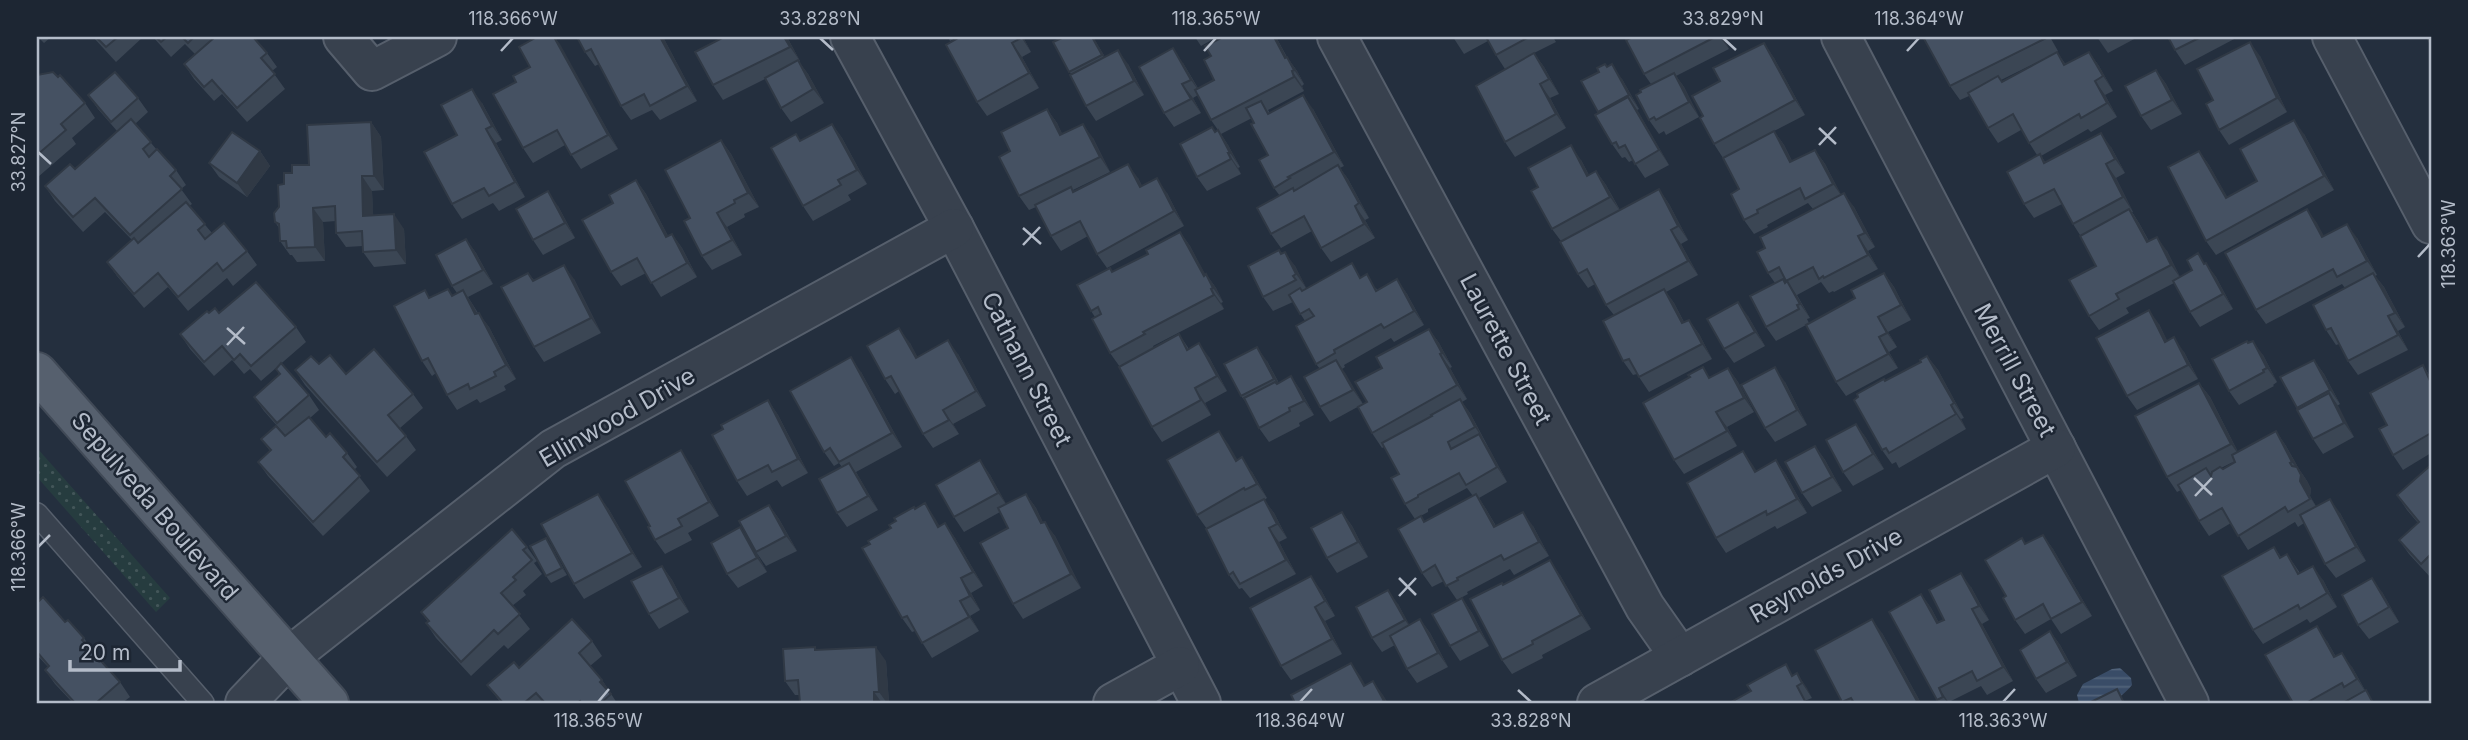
<svg xmlns="http://www.w3.org/2000/svg" width="2468" height="740" font-family="Inter,sans-serif">
<defs>
<pattern id="grass-dots" width="8" height="8" patternUnits="userSpaceOnUse" patternTransform="scale(1.75)"><rect width="8" height="8" fill="#263c3f"/><path d="M2 2h.1M6 6h.1" fill="none" stroke="#435659" stroke-width="1.8" stroke-linecap="round"/></pattern>
<pattern id="water-rules" width="6" height="5" patternUnits="userSpaceOnUse" patternTransform="scale(1.75)"><rect width="6" height="5" fill="#394c67"/><path d="M0 2.5h6" fill="none" stroke="#53647b"/></pattern>
</defs>
<rect width="100%" height="100%" fill="#242f3e"/>
<path fill="url(#grass-dots)" d="M 37,448 L 170,598 L 156,612 L 37,477 Z"/>
<path fill="url(#water-rules)" d="M 2120,668 L 2131,678 L 2132,685 C 2114,706 2105,703 2079,703 L 2077,695 L 2083,684 L 2112,669 Z"/>
<g fill="none" stroke-linecap="round" stroke-linejoin="round">
<defs>
<path id="lane" d="M 37,514 L 203,703"/>
<g id="street">
<path d="M 343,37 L 372,71 L 437,37"/>
<path d="M 850,37 L 954,228 L 1201,703"/>
<path d="M 1337,37 L 1645,607 L 1680,657"/>
<path d="M 1841,37 L 2189,703"/>
<path d="M 2332,37 L 2431,224"/>
<path d="M 245,703 L 289,657 L 553,449 L 954,228"/>
<path d="M 1113,703 L 1180,666"/>
<path d="M 1597,703 L 2056,448"/>
</g>
<path id="primary" d="M 37,372 L 329,703"/>
</defs>
<use href="#lane" stroke="#565f6c" stroke-width="24"/>
<use href="#street" stroke="#565f6c" stroke-width="42"/>
<use href="#primary" stroke="#414a57" stroke-width="42"/>
<use href="#lane" stroke="#38414e" stroke-width="21"/>
<use href="#street" stroke="#38414e" stroke-width="38"/>
<use href="#primary" stroke="#56606e" stroke-width="38"/>
</g>
<g fill="#3b4654" fill-rule="evenodd">
<path d="M 38,37 L 51,37 L 44,43 Z"/>
<path d="M 93,37 L 143,37 L 116,62 Z"/>
<path d="M 153,37 L 253,37 L 267,53 L 277,67 L 272,71 L 285,89 L 247,122 L 222,94 L 214,101 L 194,79 L 184,64 L 195,54 L 185,44 L 171,57 Z"/>
<path d="M 537,37 L 555,37 L 618,149 L 581,169 L 565,145 L 533,163 L 523,148 L 516,82 L 530,67 Z"/>
<path d="M 577,37 L 663,37 L 697,101 L 660,120 L 652,110 L 631,120 L 621,106 L 599,64 L 595,66 L 585,52 Z"/>
<path d="M 724,37 L 787,37 L 800,61 L 799,62 L 808,74 L 824,103 L 791,122 L 781,108 L 765,79 L 723,100 L 713,85 Z"/>
<path d="M 948,37 L 958,37 L 950,41 Z"/>
<path d="M 1023,37 L 1031,52 L 1022,57 L 1039,88 L 987,116 L 977,102 L 946,45 Z"/>
<path d="M 1093,37 L 1105,57 L 1128,64 L 1144,95 L 1096,121 L 1086,106 L 1071,74 L 1053,42 Z"/>
<path d="M 1195,37 L 1217,37 L 1201,46 Z"/>
<path d="M 1276,37 L 1287,57 L 1297,71 L 1304,84 L 1302,86 L 1304,91 L 1268,110 L 1270,113 L 1313,109 L 1344,166 L 1340,168 L 1348,179 L 1369,218 L 1365,220 L 1375,238 L 1331,262 L 1321,248 L 1312,231 L 1281,248 L 1271,234 L 1280,196 L 1274,188 L 1268,155 L 1252,118 L 1221,134 L 1228,145 L 1240,167 L 1238,168 L 1241,174 L 1207,191 L 1197,177 L 1212,127 L 1215,132 L 1218,130 L 1211,120 L 1198,95 L 1193,98 L 1201,113 L 1174,127 L 1164,113 L 1183,63 L 1198,88 L 1214,80 Z"/>
<path d="M 1453,37 L 1553,37 L 1556,42 L 1534,53 L 1544,67 L 1559,94 L 1550,98 L 1566,128 L 1515,157 L 1505,142 L 1505,69 L 1496,55 L 1488,41 L 1464,54 Z"/>
<path d="M 1633,37 L 1723,37 L 1729,49 L 1676,76 L 1684,87 L 1699,117 L 1666,135 L 1664,131 L 1659,134 L 1649,120 L 1641,92 L 1651,84 L 1644,74 Z"/>
<path d="M 2050,37 L 2058,51 L 2057,52 L 2066,65 L 2089,52 L 2099,66 L 2113,91 L 2105,95 L 2117,117 L 2091,132 L 2088,129 L 2041,156 L 2046,163 L 2111,147 L 2125,173 L 2116,178 L 2133,212 L 2132,212 L 2139,223 L 2149,241 L 2167,251 L 2180,277 L 2205,263 L 2216,277 L 2233,309 L 2200,327 L 2190,312 L 2174,283 L 2126,308 L 2129,313 L 2099,330 L 2089,316 L 2096,266 L 2080,235 L 2073,224 L 2062,204 L 2034,218 L 2024,204 L 2037,155 L 2021,130 L 1998,143 L 1988,128 L 1969,96 L 1960,100 L 1950,86 ZM 2054,54 L 2003,82 L 2001,80 Z"/>
<path d="M 2097,37 L 2138,37 L 2108,53 Z"/>
<path d="M 2168,37 L 2238,37 L 2185,65 L 2175,50 Z"/>
<path d="M 1764,43 L 1774,58 L 1805,115 L 1774,131 L 1784,145 L 1792,161 L 1815,150 L 1825,164 L 1841,195 L 1854,207 L 1875,247 L 1868,251 L 1878,269 L 1834,292 L 1833,291 L 1829,293 L 1821,282 L 1797,295 L 1810,318 L 1807,319 L 1809,323 L 1855,298 L 1884,273 L 1894,287 L 1911,320 L 1888,332 L 1897,347 L 1889,352 L 1898,368 L 1846,396 L 1836,382 L 1806,325 L 1776,341 L 1766,327 L 1775,283 L 1768,273 L 1765,248 L 1813,209 L 1808,203 L 1767,225 L 1768,227 L 1754,234 L 1744,220 L 1739,189 L 1723,158 L 1714,144 L 1703,116 L 1720,81 Z"/>
<path d="M 2260,56 L 2287,112 L 2229,145 L 2219,130 L 2213,100 Z"/>
<path d="M 1607,67 L 1622,79 L 1639,109 L 1637,110 L 1669,165 L 1645,178 L 1633,160 L 1629,162 L 1625,157 L 1622,158 L 1612,144 L 1599,113 L 1581,81 Z"/>
<path d="M 2156,70 L 2166,84 L 2182,114 L 2151,130 L 2141,116 Z"/>
<path d="M 37,75 L 85,103 L 95,118 L 72,138 L 76,144 L 38,177 L 37,176 Z"/>
<path d="M 88,95 L 138,98 L 148,112 L 135,124 L 157,150 L 176,170 L 186,185 L 181,189 L 192,204 L 189,206 L 212,233 L 247,251 L 257,265 L 233,286 L 227,278 L 188,311 L 168,287 L 144,308 L 117,276 L 107,262 L 132,240 L 105,212 L 83,232 L 55,201 L 45,186 L 75,169 L 117,131 L 98,109 Z"/>
<path d="M 482,103 L 502,140 L 496,143 L 525,197 L 499,211 L 493,203 L 462,219 L 452,204 L 457,135 Z"/>
<path d="M 1047,109 L 1057,123 L 1062,134 L 1093,138 L 1110,172 L 1073,190 L 1074,191 L 1138,178 L 1142,186 L 1167,193 L 1184,226 L 1107,268 L 1097,254 L 1088,236 L 1061,251 L 1051,236 L 1036,207 L 1029,210 L 1019,196 L 1010,151 Z"/>
<path d="M 371,122 L 381,137 L 384,190 L 372,191 L 373,216 L 404,229 L 406,264 L 374,267 L 363,252 L 363,246 L 346,247 L 336,233 L 336,221 L 323,222 L 325,261 L 297,262 L 292,255 L 290,255 L 280,241 L 279,228 L 275,222 L 279,207 L 292,173 L 309,165 Z"/>
<path d="M 832,124 L 842,138 L 867,184 L 848,195 L 851,200 L 813,221 L 803,206 Z"/>
<path d="M 2304,134 L 2334,190 L 2216,255 L 2206,241 L 2199,151 L 2209,165 L 2227,197 L 2257,181 Z"/>
<path d="M 721,140 L 731,154 L 759,207 L 744,214 L 745,217 L 727,227 L 742,255 L 712,270 L 702,256 L 690,218 Z"/>
<path d="M 260,151 L 270,166 L 247,197 L 219,177 L 209,163 Z"/>
<path d="M 1581,160 L 1589,175 L 1596,171 L 1606,185 L 1620,210 L 1659,189 L 1669,204 L 1688,240 L 1681,244 L 1698,275 L 1666,292 L 1674,303 L 1684,322 L 1689,320 L 1699,334 L 1712,359 L 1649,392 L 1637,374 L 1633,375 L 1623,361 L 1614,315 L 1606,305 L 1595,284 L 1588,288 L 1578,274 L 1561,241 L 1552,229 L 1538,187 Z"/>
<path d="M 636,180 L 646,194 L 668,236 L 672,234 L 682,248 L 697,277 L 661,297 L 646,273 L 621,286 L 611,272 L 613,203 Z"/>
<path d="M 558,206 L 575,238 L 543,255 L 533,240 Z"/>
<path d="M 2307,209 L 2323,236 L 2357,238 L 2377,275 L 2375,276 L 2384,287 L 2405,327 L 2398,331 L 2408,350 L 2358,375 L 2348,361 L 2339,344 L 2336,345 L 2326,330 L 2345,288 L 2342,284 L 2266,324 L 2256,310 Z"/>
<path d="M 1180,232 L 1190,246 L 1205,275 L 1206,274 L 1216,288 L 1223,302 L 1221,303 L 1224,309 L 1153,346 L 1154,348 L 1179,334 L 1189,349 L 1209,357 L 1227,391 L 1205,403 L 1211,415 L 1162,442 L 1152,427 L 1120,367 L 1110,353 L 1095,317 L 1091,311 L 1110,268 L 1113,272 L 1148,254 Z"/>
<path d="M 466,239 L 476,253 L 493,284 L 468,297 L 478,313 L 489,327 L 516,379 L 504,386 L 506,390 L 480,403 L 477,399 L 457,410 L 447,395 L 436,373 L 432,376 L 422,361 L 430,298 L 453,296 L 457,293 L 452,286 Z"/>
<path d="M 1279,250 L 1295,266 L 1306,288 L 1362,277 L 1378,290 L 1397,279 L 1407,294 L 1424,325 L 1394,342 L 1391,338 L 1344,365 L 1345,367 L 1342,369 L 1363,404 L 1330,422 L 1320,407 L 1320,369 L 1316,364 L 1305,321 L 1293,302 L 1273,311 L 1263,297 Z"/>
<path d="M 528,273 L 534,280 L 574,279 L 601,333 L 544,362 L 534,347 Z"/>
<path d="M 209,313 L 219,313 L 296,327 L 306,342 L 261,381 L 250,369 L 244,374 L 232,360 L 214,376 L 190,349 L 180,334 Z"/>
<path d="M 1748,316 L 1765,346 L 1734,363 L 1724,349 Z"/>
<path d="M 2159,324 L 2167,341 L 2184,352 L 2198,379 L 2137,410 L 2127,396 Z"/>
<path d="M 1429,329 L 1439,343 L 1452,367 L 1450,368 L 1467,399 L 1462,402 L 1470,413 L 1507,482 L 1479,498 L 1486,509 L 1496,526 L 1533,526 L 1549,556 L 1514,575 L 1510,569 L 1467,592 L 1468,594 L 1457,600 L 1444,581 L 1432,587 L 1422,573 L 1421,516 L 1425,522 L 1473,496 L 1467,488 L 1428,509 L 1428,512 L 1415,519 L 1405,504 L 1399,474 L 1384,447 L 1382,448 L 1372,433 L 1367,402 L 1382,368 Z"/>
<path d="M 910,343 L 917,357 L 958,354 L 986,406 L 953,424 L 959,434 L 933,448 L 923,434 L 899,391 L 895,394 L 885,379 Z"/>
<path d="M 2248,343 L 2263,355 L 2277,382 L 2273,385 L 2274,386 L 2239,405 L 2229,391 Z"/>
<path d="M 1927,356 L 1938,370 L 1964,418 L 1961,419 L 1966,429 L 1899,468 L 1896,462 L 1892,464 L 1882,450 L 1885,381 L 1921,362 Z"/>
<path d="M 2314,360 L 2324,374 L 2340,404 L 2337,406 L 2354,437 L 2323,454 L 2313,439 L 2280,377 Z"/>
<path d="M 1267,361 L 1279,383 L 1291,376 L 1301,391 L 1314,415 L 1299,423 L 1300,426 L 1269,442 L 1259,428 L 1248,405 L 1241,396 Z"/>
<path d="M 319,364 L 413,394 L 423,408 L 400,428 L 416,450 L 387,477 L 305,385 L 295,370 Z"/>
<path d="M 2423,365 L 2431,378 L 2431,453 L 2403,470 L 2393,455 L 2387,425 Z"/>
<path d="M 1728,368 L 1738,382 L 1754,412 L 1727,427 L 1737,446 L 1684,474 L 1674,460 L 1710,377 Z"/>
<path d="M 276,369 L 309,395 L 319,410 L 310,418 L 326,437 L 347,453 L 357,467 L 354,470 L 370,491 L 323,536 L 268,476 L 258,462 L 270,451 L 261,439 L 286,436 L 264,411 L 254,397 L 279,374 Z"/>
<path d="M 861,372 L 902,447 L 856,472 L 878,510 L 847,527 L 837,513 L 842,467 L 839,463 L 834,466 L 824,452 Z"/>
<path d="M 1785,382 L 1807,425 L 1775,442 L 1765,428 Z"/>
<path d="M 2199,383 L 2210,397 L 2238,452 L 2276,431 L 2286,446 L 2299,469 L 2307,481 L 2311,489 L 2310,496 L 2316,506 L 2340,513 L 2366,561 L 2336,578 L 2325,564 L 2304,523 L 2298,527 L 2295,522 L 2248,550 L 2231,523 L 2209,536 L 2199,521 L 2181,490 L 2177,492 L 2167,477 ZM 2235,461 L 2223,469 L 2221,468 Z"/>
<path d="M 768,400 L 778,415 L 808,473 L 782,487 L 777,480 L 747,496 L 737,481 L 723,429 Z"/>
<path d="M 1856,424 L 1866,438 L 1884,469 L 1853,486 L 1843,472 Z"/>
<path d="M 1219,431 L 1237,460 L 1252,472 L 1267,498 L 1264,500 L 1274,513 L 1287,538 L 1279,542 L 1296,574 L 1250,598 L 1242,588 L 1239,589 L 1229,575 L 1207,529 L 1197,515 Z"/>
<path d="M 1815,446 L 1825,460 L 1842,491 L 1812,507 L 1802,493 Z"/>
<path d="M 1743,451 L 1756,471 L 1776,460 L 1786,475 L 1807,513 L 1777,529 L 1775,526 L 1726,553 L 1716,538 Z"/>
<path d="M 980,460 L 990,475 L 1006,504 L 1026,494 L 1036,508 L 1043,523 L 1055,536 L 1081,588 L 1023,619 L 1013,604 L 1008,528 L 1000,512 L 964,532 L 954,517 Z"/>
<path d="M 691,465 L 719,516 L 688,533 L 692,540 L 665,554 L 655,540 L 650,526 Z"/>
<path d="M 2431,465 L 2431,578 L 2409,554 L 2399,540 L 2418,523 L 2407,510 L 2397,495 Z"/>
<path d="M 925,503 L 939,526 L 945,523 L 955,538 L 983,586 L 971,593 L 980,610 L 970,616 L 979,631 L 932,658 L 915,631 L 912,632 L 902,618 L 870,544 L 915,509 Z"/>
<path d="M 769,505 L 779,519 L 797,551 L 766,566 L 756,552 Z"/>
<path d="M 608,508 L 642,567 L 584,599 L 574,584 Z"/>
<path d="M 1342,512 L 1352,526 L 1368,557 L 1337,573 L 1327,558 Z"/>
<path d="M 740,527 L 750,541 L 767,572 L 738,588 L 727,574 Z"/>
<path d="M 2043,535 L 2053,549 L 2092,616 L 2061,634 L 2051,619 L 2025,634 L 2015,620 L 2006,596 L 2026,544 Z"/>
<path d="M 551,545 L 567,575 L 551,583 L 546,576 Z"/>
<path d="M 527,547 L 537,561 L 534,563 L 542,574 L 523,591 L 526,595 L 512,606 L 530,629 L 508,649 L 504,645 L 471,676 L 436,638 L 426,623 L 428,622 L 421,612 Z"/>
<path d="M 2274,547 L 2281,557 L 2287,554 L 2300,573 L 2323,580 L 2337,607 L 2310,623 L 2307,619 L 2263,644 L 2253,630 Z"/>
<path d="M 662,566 L 672,580 L 689,612 L 659,629 L 649,614 Z"/>
<path d="M 1560,575 L 1591,629 L 1542,655 L 1543,658 L 1512,674 L 1502,660 L 1502,583 L 1503,585 Z"/>
<path d="M 1971,587 L 1989,620 L 1982,624 L 2013,681 L 1987,695 L 1981,686 L 1949,702 L 1949,703 L 1940,703 L 1937,700 L 1921,594 L 1931,608 L 1939,623 L 1944,620 Z"/>
<path d="M 1321,590 L 1335,616 L 1325,621 L 1342,654 L 1291,680 L 1281,666 Z"/>
<path d="M 2382,592 L 2399,622 L 2369,639 L 2358,625 Z"/>
<path d="M 1462,598 L 1472,613 L 1489,646 L 1460,661 L 1450,646 Z"/>
<path d="M 37,603 L 65,622 L 84,638 L 94,653 L 93,653 L 120,682 L 130,697 L 122,703 L 73,703 L 55,684 L 45,670 L 48,667 L 37,655 Z"/>
<path d="M 1398,604 L 1409,625 L 1420,619 L 1430,633 L 1448,667 L 1417,683 L 1407,669 L 1395,645 L 1382,652 L 1372,638 Z"/>
<path d="M 2050,631 L 2060,645 L 2077,676 L 2046,693 L 2036,679 Z"/>
<path d="M 1882,633 L 1921,703 L 1843,703 L 1815,650 Z"/>
<path d="M 592,641 L 602,656 L 590,666 L 602,680 L 617,703 L 501,703 L 487,685 L 519,668 Z"/>
<path d="M 2327,641 L 2336,657 L 2352,667 L 2365,690 L 2342,703 L 2293,703 Z"/>
<path d="M 815,647 L 817,650 L 886,661 L 889,703 L 800,703 L 799,695 L 795,695 L 785,681 Z"/>
<path d="M 1797,673 L 1812,698 L 1807,700 L 1731,703 Z"/>
</g>
<g fill="#303945">
<path d="M 554,37 L 560,44 L 618,149 L 608,135 Z"/>
<path d="M 660,37 L 663,37 L 697,101 L 687,86 Z"/>
<path d="M 784,37 L 787,37 L 800,61 L 790,47 Z"/>
<path d="M 1021,37 L 1023,37 L 1031,52 Z"/>
<path d="M 1092,37 L 1093,37 L 1095,40 L 1112,69 L 1102,55 Z"/>
<path d="M 1274,37 L 1276,37 L 1295,73 L 1285,58 Z"/>
<path d="M 1720,37 L 1723,37 L 1729,49 Z"/>
<path d="M 2250,42 L 2260,56 L 2287,112 L 2277,98 Z"/>
<path d="M 1012,43 L 1022,57 L 1039,88 L 1029,73 Z"/>
<path d="M 1764,43 L 1774,58 L 1805,115 L 1795,100 Z"/>
<path d="M 1173,48 L 1183,63 L 1201,94 L 1191,80 Z"/>
<path d="M 1118,50 L 1128,64 L 1144,95 L 1134,81 Z"/>
<path d="M 2089,52 L 2099,66 L 2113,91 L 2103,76 Z"/>
<path d="M 1534,53 L 1544,67 L 1559,94 L 1549,79 Z"/>
<path d="M 1287,57 L 1297,71 L 1304,84 L 1294,70 Z"/>
<path d="M 798,60 L 808,74 L 824,103 L 813,89 Z"/>
<path d="M 1612,64 L 1622,79 L 1639,109 L 1629,95 Z"/>
<path d="M 2156,70 L 2166,84 L 2182,114 L 2172,100 Z"/>
<path d="M 1292,71 L 1302,86 L 1304,91 L 1294,77 Z"/>
<path d="M 1674,73 L 1684,87 L 1699,117 L 1689,102 Z"/>
<path d="M 2095,81 L 2105,95 L 2117,117 L 2107,103 Z"/>
<path d="M 1182,84 L 1193,98 L 1201,113 L 1191,99 Z"/>
<path d="M 1540,84 L 1550,98 L 1566,128 L 1556,114 Z"/>
<path d="M 472,89 L 482,103 L 502,140 L 492,126 Z"/>
<path d="M 1303,95 L 1313,109 L 1344,166 L 1334,152 Z"/>
<path d="M 1628,97 L 1638,111 L 1669,165 L 1659,150 Z"/>
<path d="M 1047,109 L 1057,123 L 1070,149 L 1060,135 Z"/>
<path d="M 2294,120 L 2304,134 L 2334,190 L 2324,176 Z"/>
<path d="M 371,122 L 381,137 L 384,190 L 374,176 Z"/>
<path d="M 832,124 L 842,138 L 867,184 L 857,170 Z"/>
<path d="M 1083,124 L 1093,138 L 1110,172 L 1100,157 Z"/>
<path d="M 486,129 L 496,143 L 525,197 L 515,182 Z"/>
<path d="M 1218,130 L 1228,145 L 1240,167 L 1230,153 Z"/>
<path d="M 1774,131 L 1784,145 L 1800,177 L 1790,162 Z"/>
<path d="M 2101,133 L 2111,147 L 2125,173 L 2115,159 Z"/>
<path d="M 721,140 L 731,154 L 759,207 L 748,193 Z"/>
<path d="M 1571,145 L 1581,160 L 1597,190 L 1587,176 Z"/>
<path d="M 1815,150 L 1825,164 L 1843,198 L 1833,184 Z"/>
<path d="M 260,151 L 270,166 L 247,197 L 237,183 Z"/>
<path d="M 2199,151 L 2209,165 L 2236,212 L 2226,198 Z"/>
<path d="M 1228,153 L 1238,168 L 1241,174 L 1231,159 Z"/>
<path d="M 1128,164 L 1138,178 L 1150,202 L 1140,187 Z"/>
<path d="M 2106,164 L 2116,178 L 2133,212 L 2123,197 Z"/>
<path d="M 1338,165 L 1348,179 L 1369,218 L 1359,203 Z"/>
<path d="M 1596,171 L 1606,185 L 1620,211 L 1610,197 Z"/>
<path d="M 362,176 L 372,191 L 374,230 L 363,216 Z"/>
<path d="M 1157,178 L 1167,193 L 1184,226 L 1174,211 Z"/>
<path d="M 636,180 L 646,194 L 676,251 L 666,237 Z"/>
<path d="M 1659,189 L 1669,204 L 1688,240 L 1678,226 Z"/>
<path d="M 548,191 L 558,206 L 575,238 L 565,223 Z"/>
<path d="M 1844,193 L 1854,207 L 1875,247 L 1865,233 Z"/>
<path d="M 1355,206 L 1365,220 L 1375,238 L 1364,224 Z"/>
<path d="M 313,208 L 323,222 L 325,261 L 315,247 Z"/>
<path d="M 2129,209 L 2139,223 L 2157,257 L 2147,242 Z"/>
<path d="M 2307,209 L 2317,223 L 2332,251 L 2322,237 Z"/>
<path d="M 717,213 L 727,227 L 742,255 L 732,240 Z"/>
<path d="M 394,214 L 404,229 L 406,264 L 396,250 Z"/>
<path d="M 2347,224 L 2357,238 L 2377,275 L 2367,261 Z"/>
<path d="M 1671,230 L 1681,244 L 1698,275 L 1688,261 Z"/>
<path d="M 1180,232 L 1190,246 L 1214,290 L 1204,276 Z"/>
<path d="M 672,234 L 682,248 L 697,277 L 687,263 Z"/>
<path d="M 1858,236 L 1868,251 L 1878,269 L 1868,255 Z"/>
<path d="M 2157,237 L 2167,251 L 2181,279 L 2171,265 Z"/>
<path d="M 466,239 L 476,253 L 493,284 L 483,270 Z"/>
<path d="M 1285,252 L 1295,266 L 1307,289 L 1296,274 Z"/>
<path d="M 2206,263 L 2216,277 L 2233,309 L 2223,294 Z"/>
<path d="M 564,265 L 574,279 L 601,333 L 591,318 Z"/>
<path d="M 1884,273 L 1894,287 L 1911,320 L 1901,305 Z"/>
<path d="M 2373,273 L 2384,287 L 2405,327 L 2395,313 Z"/>
<path d="M 1206,274 L 1216,288 L 1223,302 L 1213,288 Z"/>
<path d="M 1397,279 L 1407,294 L 1424,325 L 1414,311 Z"/>
<path d="M 1787,281 L 1797,296 L 1810,318 L 1800,304 Z"/>
<path d="M 1211,289 L 1221,303 L 1224,309 L 1214,295 Z"/>
<path d="M 1664,289 L 1674,303 L 1692,338 L 1682,323 Z"/>
<path d="M 463,290 L 473,305 L 485,329 L 475,314 Z"/>
<path d="M 1738,302 L 1748,316 L 1765,346 L 1755,332 Z"/>
<path d="M 2149,310 L 2159,324 L 2175,356 L 2165,342 Z"/>
<path d="M 479,313 L 489,327 L 516,379 L 506,365 Z"/>
<path d="M 2388,316 L 2398,331 L 2408,350 L 2398,335 Z"/>
<path d="M 1878,317 L 1888,332 L 1897,347 L 1887,333 Z"/>
<path d="M 1689,320 L 1699,334 L 1712,359 L 1702,344 Z"/>
<path d="M 899,328 L 910,343 L 926,372 L 916,358 Z"/>
<path d="M 1429,329 L 1439,343 L 1452,367 L 1442,353 Z"/>
<path d="M 1879,337 L 1889,352 L 1898,368 L 1888,354 Z"/>
<path d="M 2174,337 L 2184,352 L 2198,379 L 2188,365 Z"/>
<path d="M 948,340 L 958,354 L 986,406 L 976,391 Z"/>
<path d="M 2253,341 L 2263,355 L 2277,382 L 2267,368 Z"/>
<path d="M 1199,343 L 1209,357 L 1227,391 L 1217,376 Z"/>
<path d="M 1257,347 L 1267,361 L 1284,393 L 1274,379 Z"/>
<path d="M 1440,354 L 1450,368 L 1467,399 L 1457,385 Z"/>
<path d="M 1927,356 L 1938,370 L 1964,418 L 1954,403 Z"/>
<path d="M 851,357 L 861,372 L 902,447 L 892,433 Z"/>
<path d="M 1336,360 L 1346,374 L 1363,404 L 1353,390 Z"/>
<path d="M 2314,360 L 2324,374 L 2340,404 L 2330,390 Z"/>
<path d="M 1775,367 L 1785,382 L 1807,425 L 1797,410 Z"/>
<path d="M 1728,368 L 1738,382 L 1754,412 L 1744,398 Z"/>
<path d="M 1291,376 L 1301,391 L 1314,415 L 1304,401 Z"/>
<path d="M 2199,383 L 2210,397 L 2241,458 L 2231,444 Z"/>
<path d="M 1195,388 L 1205,403 L 1211,415 L 1201,400 Z"/>
<path d="M 2329,393 L 2339,407 L 2354,437 L 2344,423 Z"/>
<path d="M 1460,399 L 1470,413 L 1485,442 L 1475,427 Z"/>
<path d="M 768,400 L 778,415 L 808,473 L 798,459 Z"/>
<path d="M 1951,405 L 1961,419 L 1966,429 L 1956,414 Z"/>
<path d="M 943,410 L 953,424 L 959,434 L 949,420 Z"/>
<path d="M 1716,412 L 1727,427 L 1737,446 L 1727,431 Z"/>
<path d="M 1856,424 L 1866,438 L 1884,469 L 1873,454 Z"/>
<path d="M 1219,431 L 1229,445 L 1246,475 L 1236,461 Z"/>
<path d="M 2276,431 L 2286,446 L 2299,469 L 2307,481 L 2311,489 L 2310,496 L 2320,513 L 2300,481 L 2301,475 L 2292,462 Z"/>
<path d="M 1479,434 L 1489,448 L 1507,482 L 1497,467 Z"/>
<path d="M 1815,446 L 1825,460 L 1842,491 L 1832,477 Z"/>
<path d="M 681,450 L 691,465 L 719,516 L 709,502 Z"/>
<path d="M 1743,451 L 1753,465 L 1765,486 L 1755,472 Z"/>
<path d="M 1242,457 L 1252,472 L 1267,498 L 1257,484 Z"/>
<path d="M 980,460 L 990,475 L 1008,507 L 998,493 Z"/>
<path d="M 1776,460 L 1786,475 L 1807,513 L 1797,499 Z"/>
<path d="M 849,463 L 859,477 L 878,510 L 868,496 Z"/>
<path d="M 598,494 L 608,508 L 642,567 L 632,553 Z"/>
<path d="M 1026,494 L 1036,508 L 1051,538 L 1041,523 Z"/>
<path d="M 1476,494 L 1486,509 L 1504,541 L 1494,527 Z"/>
<path d="M 1264,499 L 1274,513 L 1287,538 L 1277,524 Z"/>
<path d="M 2330,499 L 2340,513 L 2366,561 L 2356,547 Z"/>
<path d="M 925,503 L 935,518 L 948,541 L 938,527 Z"/>
<path d="M 769,505 L 779,519 L 797,551 L 786,536 Z"/>
<path d="M 1342,512 L 1352,526 L 1368,557 L 1358,542 Z"/>
<path d="M 1523,512 L 1533,526 L 1549,556 L 1539,542 Z"/>
<path d="M 1045,522 L 1055,536 L 1081,588 L 1071,574 Z"/>
<path d="M 945,523 L 955,538 L 983,586 L 973,572 Z"/>
<path d="M 740,527 L 750,541 L 767,572 L 757,558 Z"/>
<path d="M 1269,528 L 1279,542 L 1296,574 L 1286,560 Z"/>
<path d="M 2043,535 L 2053,549 L 2092,616 L 2082,602 Z"/>
<path d="M 546,538 L 551,545 L 567,575 L 562,568 Z"/>
<path d="M 1550,560 L 1560,575 L 1591,629 L 1581,615 Z"/>
<path d="M 662,566 L 672,580 L 689,612 L 679,598 Z"/>
<path d="M 2313,566 L 2323,580 L 2337,607 L 2327,593 Z"/>
<path d="M 1961,573 L 1971,587 L 1989,620 L 1979,606 Z"/>
<path d="M 1311,576 L 1321,590 L 1335,616 L 1325,601 Z"/>
<path d="M 961,578 L 971,593 L 980,610 L 970,596 Z"/>
<path d="M 2372,578 L 2382,592 L 2399,622 L 2389,607 Z"/>
<path d="M 1388,590 L 1398,604 L 1415,635 L 1405,620 Z"/>
<path d="M 1921,594 L 1931,608 L 1947,638 L 1937,623 Z"/>
<path d="M 1462,598 L 1472,613 L 1489,646 L 1479,631 Z"/>
<path d="M 960,601 L 970,616 L 979,631 L 969,617 Z"/>
<path d="M 1315,607 L 1325,621 L 1342,654 L 1332,639 Z"/>
<path d="M 1972,609 L 1982,624 L 2013,681 L 2003,667 Z"/>
<path d="M 1420,619 L 1430,633 L 1448,667 L 1438,653 Z"/>
<path d="M 1872,619 L 1882,633 L 1921,703 L 1918,703 Z"/>
<path d="M 2317,626 L 2327,641 L 2344,672 L 2334,657 Z"/>
<path d="M 2050,631 L 2060,645 L 2077,676 L 2067,662 Z"/>
<path d="M 876,647 L 886,661 L 889,703 L 887,703 L 879,692 Z"/>
<path d="M 2342,653 L 2352,667 L 2367,694 L 2357,679 Z"/>
<path d="M 1351,663 L 1361,677 L 1374,701 L 1364,686 Z"/>
<path d="M 1797,673 L 1807,688 L 1812,698 L 1802,683 Z"/>
<path d="M 602,680 L 612,694 L 611,695 L 600,682 Z"/>
<path d="M 1373,681 L 1383,695 L 1388,703 L 1386,703 Z"/>
<path d="M 1939,688 L 1949,703 L 1948,703 L 1943,697 Z"/>
<path d="M 874,692 L 882,703 L 874,703 Z"/>
</g>
<g fill="#455162" stroke="#303945" stroke-width="2">
<path d="M 96,37 L 118,37 L 106,47 Z"/>
<path d="M 156,37 L 167,37 L 161,42 Z"/>
<path d="M 182,37 L 194,37 L 188,43 Z"/>
<path d="M 215,37 L 253,37 L 267,53 L 261,58 L 275,74 L 237,108 L 212,80 L 204,87 L 184,64 Z"/>
<path d="M 537,37 L 554,37 L 608,135 L 571,155 L 557,130 L 523,148 L 493,94 L 516,82 L 513,76 L 530,67 L 519,47 Z"/>
<path d="M 577,37 L 660,37 L 687,86 L 650,106 L 644,94 L 621,106 L 591,49 L 585,52 Z"/>
<path d="M 724,37 L 784,37 L 790,47 L 713,85 L 695,52 Z"/>
<path d="M 960,37 L 1021,37 L 1021,38 L 1012,43 L 1029,73 L 977,102 L 946,45 Z"/>
<path d="M 1064,37 L 1092,37 L 1102,55 L 1069,72 L 1053,42 Z"/>
<path d="M 1223,37 L 1274,37 L 1285,58 L 1287,57 L 1294,70 L 1292,71 L 1294,77 L 1211,120 L 1195,90 L 1214,80 L 1204,60 L 1211,56 L 1205,46 Z"/>
<path d="M 1486,37 L 1529,37 L 1496,55 Z"/>
<path d="M 1633,37 L 1715,37 L 1644,74 L 1626,40 Z"/>
<path d="M 1923,37 L 2048,37 L 1950,86 Z"/>
<path d="M 2168,37 L 2201,37 L 2175,50 Z"/>
<path d="M 2427,37 L 2431,37 L 2431,45 Z"/>
<path d="M 2250,42 L 2277,98 L 2219,130 L 2206,104 L 2213,100 L 2197,69 Z"/>
<path d="M 1764,43 L 1795,100 L 1714,144 L 1700,118 L 1703,116 L 1692,96 L 1720,81 L 1713,68 Z"/>
<path d="M 1173,48 L 1191,80 L 1182,84 L 1191,99 L 1164,113 L 1139,67 Z"/>
<path d="M 1118,50 L 1134,81 L 1086,106 L 1070,75 Z"/>
<path d="M 2057,52 L 2064,65 L 2089,52 L 2103,76 L 2095,81 L 2107,103 L 2081,118 L 2079,114 L 2029,143 L 2013,114 L 1988,128 L 1968,93 L 1998,76 L 2002,82 Z"/>
<path d="M 1534,53 L 1549,79 L 1540,84 L 1556,114 L 1505,142 L 1476,86 Z"/>
<path d="M 798,60 L 813,89 L 781,108 L 765,78 Z"/>
<path d="M 1605,64 L 1607,67 L 1612,64 L 1629,95 L 1598,112 L 1581,81 L 1599,72 L 1597,68 Z"/>
<path d="M 2156,70 L 2172,100 L 2141,116 L 2125,86 Z"/>
<path d="M 53,72 L 58,77 L 60,75 L 85,103 L 61,124 L 66,130 L 37,155 L 37,75 Z"/>
<path d="M 115,72 L 138,98 L 111,122 L 88,95 Z"/>
<path d="M 1674,73 L 1689,102 L 1656,120 L 1654,117 L 1649,120 L 1636,95 L 1641,92 L 1640,90 Z"/>
<path d="M 472,89 L 492,126 L 486,129 L 515,182 L 489,196 L 484,188 L 452,204 L 424,152 L 457,135 L 441,105 Z"/>
<path d="M 1303,95 L 1334,152 L 1288,177 L 1290,178 L 1274,188 L 1259,160 L 1268,155 L 1251,124 L 1254,123 L 1246,108 L 1261,101 L 1268,114 Z"/>
<path d="M 1628,97 L 1659,150 L 1635,164 L 1625,145 L 1619,148 L 1616,142 L 1612,144 L 1595,115 Z"/>
<path d="M 1047,109 L 1060,135 L 1083,124 L 1100,157 L 1019,196 L 999,157 L 1010,151 L 1001,132 Z"/>
<path d="M 131,119 L 151,142 L 143,149 L 149,157 L 157,149 L 176,170 L 170,176 L 182,189 L 130,235 L 95,198 L 73,217 L 45,186 L 70,164 L 75,169 Z"/>
<path d="M 2294,120 L 2324,176 L 2206,241 L 2168,167 L 2199,151 L 2226,198 L 2257,181 L 2240,149 Z"/>
<path d="M 371,122 L 374,176 L 362,176 L 363,216 L 394,214 L 396,250 L 363,252 L 362,231 L 336,233 L 335,206 L 313,208 L 315,247 L 287,248 L 286,241 L 280,241 L 279,224 L 275,222 L 274,213 L 279,207 L 278,185 L 284,184 L 284,173 L 292,173 L 292,165 L 309,165 L 307,125 Z"/>
<path d="M 832,124 L 857,170 L 838,180 L 841,185 L 803,206 L 771,148 L 796,134 L 800,141 Z"/>
<path d="M 1212,127 L 1215,132 L 1218,130 L 1230,153 L 1228,153 L 1231,159 L 1197,177 L 1180,144 Z"/>
<path d="M 1774,131 L 1790,162 L 1815,150 L 1833,184 L 1805,199 L 1800,188 L 1757,210 L 1758,213 L 1744,220 L 1731,194 L 1739,189 L 1723,158 Z"/>
<path d="M 232,132 L 260,151 L 237,183 L 209,163 Z"/>
<path d="M 2101,133 L 2115,159 L 2106,164 L 2123,197 L 2073,224 L 2054,189 L 2024,204 L 2007,172 L 2040,154 L 2044,163 Z"/>
<path d="M 721,140 L 748,193 L 734,200 L 735,203 L 717,213 L 732,240 L 702,256 L 684,221 L 690,218 L 665,170 Z"/>
<path d="M 1571,145 L 1587,176 L 1596,171 L 1610,197 L 1552,229 L 1531,191 L 1538,187 L 1528,168 Z"/>
<path d="M 1128,164 L 1140,187 L 1157,178 L 1174,211 L 1097,254 L 1080,221 L 1051,236 L 1035,205 L 1071,187 L 1073,192 Z"/>
<path d="M 1338,165 L 1359,203 L 1355,206 L 1364,224 L 1321,248 L 1304,216 L 1271,234 L 1257,208 L 1293,188 L 1294,191 Z"/>
<path d="M 636,180 L 666,237 L 672,234 L 687,263 L 651,283 L 637,258 L 611,272 L 582,220 L 613,203 L 609,195 Z"/>
<path d="M 1659,189 L 1678,226 L 1671,230 L 1688,261 L 1606,305 L 1587,269 L 1578,274 L 1560,242 Z"/>
<path d="M 548,191 L 565,223 L 533,240 L 516,209 Z"/>
<path d="M 1844,193 L 1865,233 L 1858,236 L 1868,255 L 1824,278 L 1823,276 L 1819,279 L 1813,267 L 1786,281 L 1779,267 L 1768,273 L 1757,252 L 1765,248 L 1760,237 Z"/>
<path d="M 186,202 L 205,224 L 198,230 L 205,239 L 224,223 L 247,251 L 223,271 L 217,263 L 178,297 L 158,273 L 134,294 L 107,262 L 134,238 L 138,243 Z"/>
<path d="M 2129,209 L 2147,242 L 2157,237 L 2171,265 L 2116,294 L 2119,299 L 2089,316 L 2069,280 L 2096,266 L 2080,236 Z"/>
<path d="M 2307,209 L 2322,237 L 2347,224 L 2367,261 L 2337,277 L 2333,269 L 2256,310 L 2225,253 Z"/>
<path d="M 1180,232 L 1204,276 L 1206,274 L 1213,288 L 1211,289 L 1214,295 L 1143,332 L 1145,334 L 1110,353 L 1092,319 L 1101,314 L 1098,307 L 1091,311 L 1077,285 L 1110,268 L 1112,272 L 1148,254 L 1146,250 Z"/>
<path d="M 466,239 L 483,270 L 452,286 L 436,255 Z"/>
<path d="M 1279,250 L 1281,254 L 1285,252 L 1296,274 L 1293,276 L 1296,280 L 1263,297 L 1248,266 Z"/>
<path d="M 2198,253 L 2204,264 L 2206,263 L 2223,294 L 2190,312 L 2173,281 L 2192,270 L 2187,260 Z"/>
<path d="M 1352,263 L 1360,278 L 1367,274 L 1376,291 L 1397,279 L 1414,311 L 1384,328 L 1381,324 L 1334,350 L 1335,353 L 1316,364 L 1296,326 L 1314,316 L 1309,309 L 1300,314 L 1289,295 L 1300,288 L 1302,291 Z"/>
<path d="M 564,265 L 591,318 L 534,347 L 501,287 L 528,273 L 533,281 Z"/>
<path d="M 1884,273 L 1901,305 L 1878,317 L 1887,333 L 1879,337 L 1888,354 L 1836,382 L 1806,325 L 1855,298 L 1851,290 Z"/>
<path d="M 2373,273 L 2395,313 L 2388,316 L 2398,335 L 2348,361 L 2331,328 L 2326,330 L 2313,305 Z"/>
<path d="M 1783,279 L 1785,283 L 1787,281 L 1800,304 L 1797,305 L 1799,309 L 1766,327 L 1750,296 Z"/>
<path d="M 256,282 L 296,327 L 251,366 L 240,354 L 234,360 L 222,346 L 204,362 L 180,334 L 207,311 L 209,313 L 215,308 L 219,313 Z"/>
<path d="M 448,289 L 452,296 L 463,290 L 475,314 L 479,313 L 506,365 L 494,372 L 496,376 L 470,389 L 468,384 L 447,395 L 428,358 L 422,361 L 394,306 L 425,290 L 429,298 Z"/>
<path d="M 1664,289 L 1682,323 L 1689,320 L 1702,344 L 1639,377 L 1629,359 L 1623,361 L 1603,321 Z"/>
<path d="M 1738,302 L 1755,332 L 1724,349 L 1707,319 Z"/>
<path d="M 2149,310 L 2165,342 L 2174,337 L 2188,365 L 2127,396 L 2096,338 Z"/>
<path d="M 899,328 L 916,358 L 948,340 L 976,391 L 943,410 L 949,420 L 923,434 L 891,376 L 885,379 L 867,346 Z"/>
<path d="M 1429,329 L 1442,353 L 1440,354 L 1457,385 L 1372,433 L 1358,407 L 1367,402 L 1355,382 L 1382,368 L 1376,357 Z"/>
<path d="M 1179,334 L 1187,350 L 1199,343 L 1217,376 L 1195,388 L 1201,400 L 1152,427 L 1119,367 Z"/>
<path d="M 2247,341 L 2248,343 L 2253,341 L 2267,368 L 2263,370 L 2264,372 L 2229,391 L 2212,359 Z"/>
<path d="M 1257,347 L 1274,379 L 1241,396 L 1224,364 Z"/>
<path d="M 374,349 L 413,394 L 388,415 L 406,436 L 377,462 L 295,370 L 311,356 L 319,364 L 330,355 L 346,374 Z"/>
<path d="M 1927,356 L 1954,403 L 1951,405 L 1956,414 L 1889,453 L 1886,448 L 1882,450 L 1854,400 L 1858,397 L 1857,394 L 1884,379 L 1885,381 L 1921,362 L 1920,360 Z"/>
<path d="M 851,357 L 892,433 L 839,462 L 830,448 L 824,452 L 790,391 Z"/>
<path d="M 1336,360 L 1353,390 L 1320,407 L 1304,377 Z"/>
<path d="M 2314,360 L 2330,390 L 2297,408 L 2280,377 Z"/>
<path d="M 281,363 L 309,395 L 277,423 L 254,397 L 280,374 L 276,369 Z"/>
<path d="M 2423,365 L 2431,383 L 2431,433 L 2393,455 L 2379,429 L 2387,425 L 2370,393 Z"/>
<path d="M 1703,367 L 1709,378 L 1728,368 L 1744,398 L 1716,412 L 1727,431 L 1674,460 L 1643,403 L 1690,377 L 1688,375 Z"/>
<path d="M 1775,367 L 1797,410 L 1765,428 L 1741,385 Z"/>
<path d="M 1291,376 L 1304,401 L 1289,408 L 1290,411 L 1259,428 L 1244,398 L 1275,382 L 1277,384 Z"/>
<path d="M 2199,383 L 2231,444 L 2167,477 L 2135,416 Z"/>
<path d="M 2329,393 L 2344,423 L 2313,439 L 2297,410 Z"/>
<path d="M 1460,399 L 1475,427 L 1448,442 L 1451,449 L 1479,434 L 1497,467 L 1466,485 L 1459,473 L 1418,495 L 1418,497 L 1405,504 L 1391,478 L 1399,474 L 1382,443 L 1432,416 L 1431,415 Z"/>
<path d="M 768,400 L 798,459 L 772,472 L 768,465 L 737,481 L 712,435 L 723,429 L 721,425 Z"/>
<path d="M 309,417 L 326,437 L 330,433 L 347,453 L 343,457 L 360,476 L 313,522 L 258,462 L 271,450 L 261,439 L 276,426 L 285,436 Z"/>
<path d="M 1856,424 L 1873,454 L 1843,472 L 1826,440 Z"/>
<path d="M 1219,431 L 1236,461 L 1242,457 L 1257,484 L 1245,490 L 1244,488 L 1197,515 L 1167,460 Z"/>
<path d="M 2276,431 L 2292,462 L 2290,463 L 2292,466 L 2297,467 L 2301,475 L 2300,481 L 2310,499 L 2288,512 L 2285,507 L 2238,536 L 2222,508 L 2199,521 L 2178,485 L 2206,468 L 2211,476 L 2212,472 L 2220,467 L 2223,469 L 2235,462 L 2232,455 Z"/>
<path d="M 1815,446 L 1832,477 L 1802,493 L 1785,462 Z"/>
<path d="M 681,450 L 709,502 L 678,519 L 682,526 L 655,540 L 648,527 L 650,526 L 625,481 Z"/>
<path d="M 1743,451 L 1755,472 L 1776,460 L 1797,499 L 1767,515 L 1766,511 L 1716,538 L 1687,483 Z"/>
<path d="M 980,460 L 998,493 L 954,517 L 936,485 Z"/>
<path d="M 849,463 L 868,496 L 837,513 L 819,479 Z"/>
<path d="M 2431,465 L 2431,554 L 2421,564 L 2399,540 L 2419,522 L 2397,495 Z"/>
<path d="M 598,494 L 632,553 L 574,584 L 541,524 Z"/>
<path d="M 1026,494 L 1041,523 L 1045,522 L 1071,574 L 1013,604 L 980,543 L 1008,528 L 998,508 Z"/>
<path d="M 1476,494 L 1494,527 L 1523,512 L 1539,542 L 1504,560 L 1501,555 L 1457,578 L 1458,580 L 1446,586 L 1435,565 L 1422,573 L 1398,529 L 1421,516 L 1424,522 Z"/>
<path d="M 1264,499 L 1277,524 L 1269,528 L 1286,560 L 1240,584 L 1233,572 L 1229,575 L 1206,529 Z"/>
<path d="M 2330,499 L 2356,547 L 2325,564 L 2300,515 Z"/>
<path d="M 925,503 L 938,527 L 945,523 L 973,572 L 961,578 L 970,596 L 960,601 L 969,617 L 922,643 L 907,616 L 902,618 L 862,548 L 870,544 L 868,541 L 891,528 L 889,525 L 896,521 L 894,518 L 914,507 L 915,509 Z"/>
<path d="M 769,505 L 786,536 L 756,552 L 739,521 Z"/>
<path d="M 1342,512 L 1358,542 L 1327,558 L 1311,528 Z"/>
<path d="M 740,527 L 757,558 L 727,574 L 711,543 Z"/>
<path d="M 512,529 L 527,547 L 523,550 L 532,560 L 513,577 L 516,580 L 501,593 L 520,614 L 498,634 L 494,630 L 461,662 L 426,623 L 429,621 L 421,612 Z"/>
<path d="M 2043,535 L 2082,602 L 2051,619 L 2043,604 L 2015,620 L 2003,598 L 2006,596 L 1985,560 L 2022,538 L 2025,544 Z"/>
<path d="M 546,538 L 562,568 L 546,576 L 530,546 Z"/>
<path d="M 2274,547 L 2280,558 L 2287,554 L 2298,574 L 2313,566 L 2327,593 L 2300,609 L 2298,605 L 2253,630 L 2222,576 Z"/>
<path d="M 1550,560 L 1581,615 L 1532,641 L 1533,644 L 1502,660 L 1470,599 L 1502,583 L 1503,585 Z"/>
<path d="M 662,566 L 679,598 L 649,614 L 631,581 Z"/>
<path d="M 1961,573 L 1979,606 L 1972,609 L 2003,667 L 1977,681 L 1972,671 L 1939,688 L 1943,697 L 1937,700 L 1889,612 L 1921,594 L 1937,623 L 1944,620 L 1929,590 Z"/>
<path d="M 1311,576 L 1325,601 L 1315,607 L 1332,639 L 1281,666 L 1250,608 Z"/>
<path d="M 2372,578 L 2389,607 L 2358,625 L 2342,595 Z"/>
<path d="M 1388,590 L 1405,620 L 1372,638 L 1356,607 Z"/>
<path d="M 43,597 L 65,622 L 68,620 L 84,638 L 82,640 L 120,682 L 96,703 L 75,703 L 45,670 L 49,666 L 37,652 L 37,603 Z"/>
<path d="M 1462,598 L 1479,631 L 1450,646 L 1432,614 Z"/>
<path d="M 572,619 L 592,641 L 579,653 L 602,680 L 600,682 L 611,694 L 601,703 L 582,703 L 580,701 L 577,703 L 545,703 L 536,693 L 524,703 L 503,703 L 487,685 L 514,662 L 519,668 Z"/>
<path d="M 1420,619 L 1438,653 L 1407,669 L 1390,636 Z"/>
<path d="M 1872,619 L 1918,703 L 1854,703 L 1851,698 L 1842,702 L 1815,650 Z"/>
<path d="M 2317,626 L 2334,657 L 2342,653 L 2357,679 L 2344,687 L 2342,683 L 2306,703 L 2293,703 L 2265,655 Z"/>
<path d="M 2050,631 L 2067,662 L 2036,679 L 2020,650 Z"/>
<path d="M 815,647 L 815,650 L 876,647 L 879,692 L 874,692 L 874,703 L 800,703 L 798,680 L 785,681 L 783,649 Z"/>
<path d="M 1351,663 L 1364,686 L 1373,681 L 1384,701 L 1380,703 L 1295,703 L 1291,695 Z"/>
<path d="M 1786,664 L 1792,676 L 1797,673 L 1802,683 L 1797,686 L 1806,703 L 1731,703 L 1731,702 L 1751,691 L 1747,685 Z"/>
<path d="M 2117,689 L 2124,703 L 2089,703 Z"/>
<path d="M 2366,690 L 2373,703 L 2343,703 Z"/>
<path d="M 786,702 L 786,703 L 751,703 Z"/>
</g>
<path fill="none" stroke="#b4bcc9" stroke-width="2.5" d="M 820,38 L 833,50M 1723,38 L 1736,50M 501,51 L 513,38M 1204,51 L 1216,38M 1907,51 L 1919,38M 1819,128 L 1836,144M 1819,145 L 1836,127M 38,152 L 51,164M 1023,228 L 1041,244M 1023,245 L 1040,227M 2418,257 L 2430,244M 227,328 L 245,344M 227,345 L 244,327M 2194,478 L 2212,495M 2195,496 L 2212,478M 38,547 L 50,535M 1399,578 L 1416,595M 1399,596 L 1416,578M 1518,690 L 1531,702M 598,702 L 609,689M 1300,702 L 1312,689M 2003,702 L 2015,689"/>
<g text-anchor="middle" dominant-baseline="central" stroke-width="5" stroke-linejoin="round" paint-order="stroke">
<g font-size="24" fill="#b4bcc9" stroke="#1d2633">
<text transform="translate(1506 349) rotate(62)">Laurette Street</text>
<text transform="translate(1027 369) rotate(63)">Cathann Street</text>
<text transform="translate(2015 370) rotate(62)">Merrill Street</text>
<text transform="translate(617 417) rotate(-30)">Ellinwood Drive</text>
<text transform="translate(155 506) rotate(49)">Sepulveda Boulevard</text>
<text transform="translate(1826 575) rotate(-29)">Reynolds Drive</text>
</g>
</g>
<rect width="2468" height="740" fill="none" stroke="#1d2633" stroke-width="77"/>
<path d="M70 660v10h110v-10" fill="none" stroke="#b4bcc9" stroke-width="3.5"/>
<text x="80" y="660" font-size="21" fill="#b4bcc9" stroke="#1d2633" stroke-width="5" paint-order="stroke">20 m</text>
<rect x="38" y="38" width="2392" height="664" fill="none" stroke="#b4bcc9" stroke-width="2.5"/>
<g font-size="18" text-anchor="middle" fill="#b4bcc9">
<text x="513" y="25">118.366°W</text>
<text x="820" y="25">33.828°N</text>
<text x="1216" y="25">118.365°W</text>
<text x="1723" y="25">33.829°N</text>
<text x="1919" y="25">118.364°W</text>
<text transform="translate(19 152) rotate(-90)" y="6">33.827°N</text>
<text transform="translate(2449 244) rotate(-90)" y="6">118.363°W</text>
<text transform="translate(19 547) rotate(-90)" y="6">118.366°W</text>
<text x="598" y="727">118.365°W</text>
<text x="1300" y="727">118.364°W</text>
<text x="1531" y="727">33.828°N</text>
<text x="2003" y="727">118.363°W</text>
</g>
</svg>
